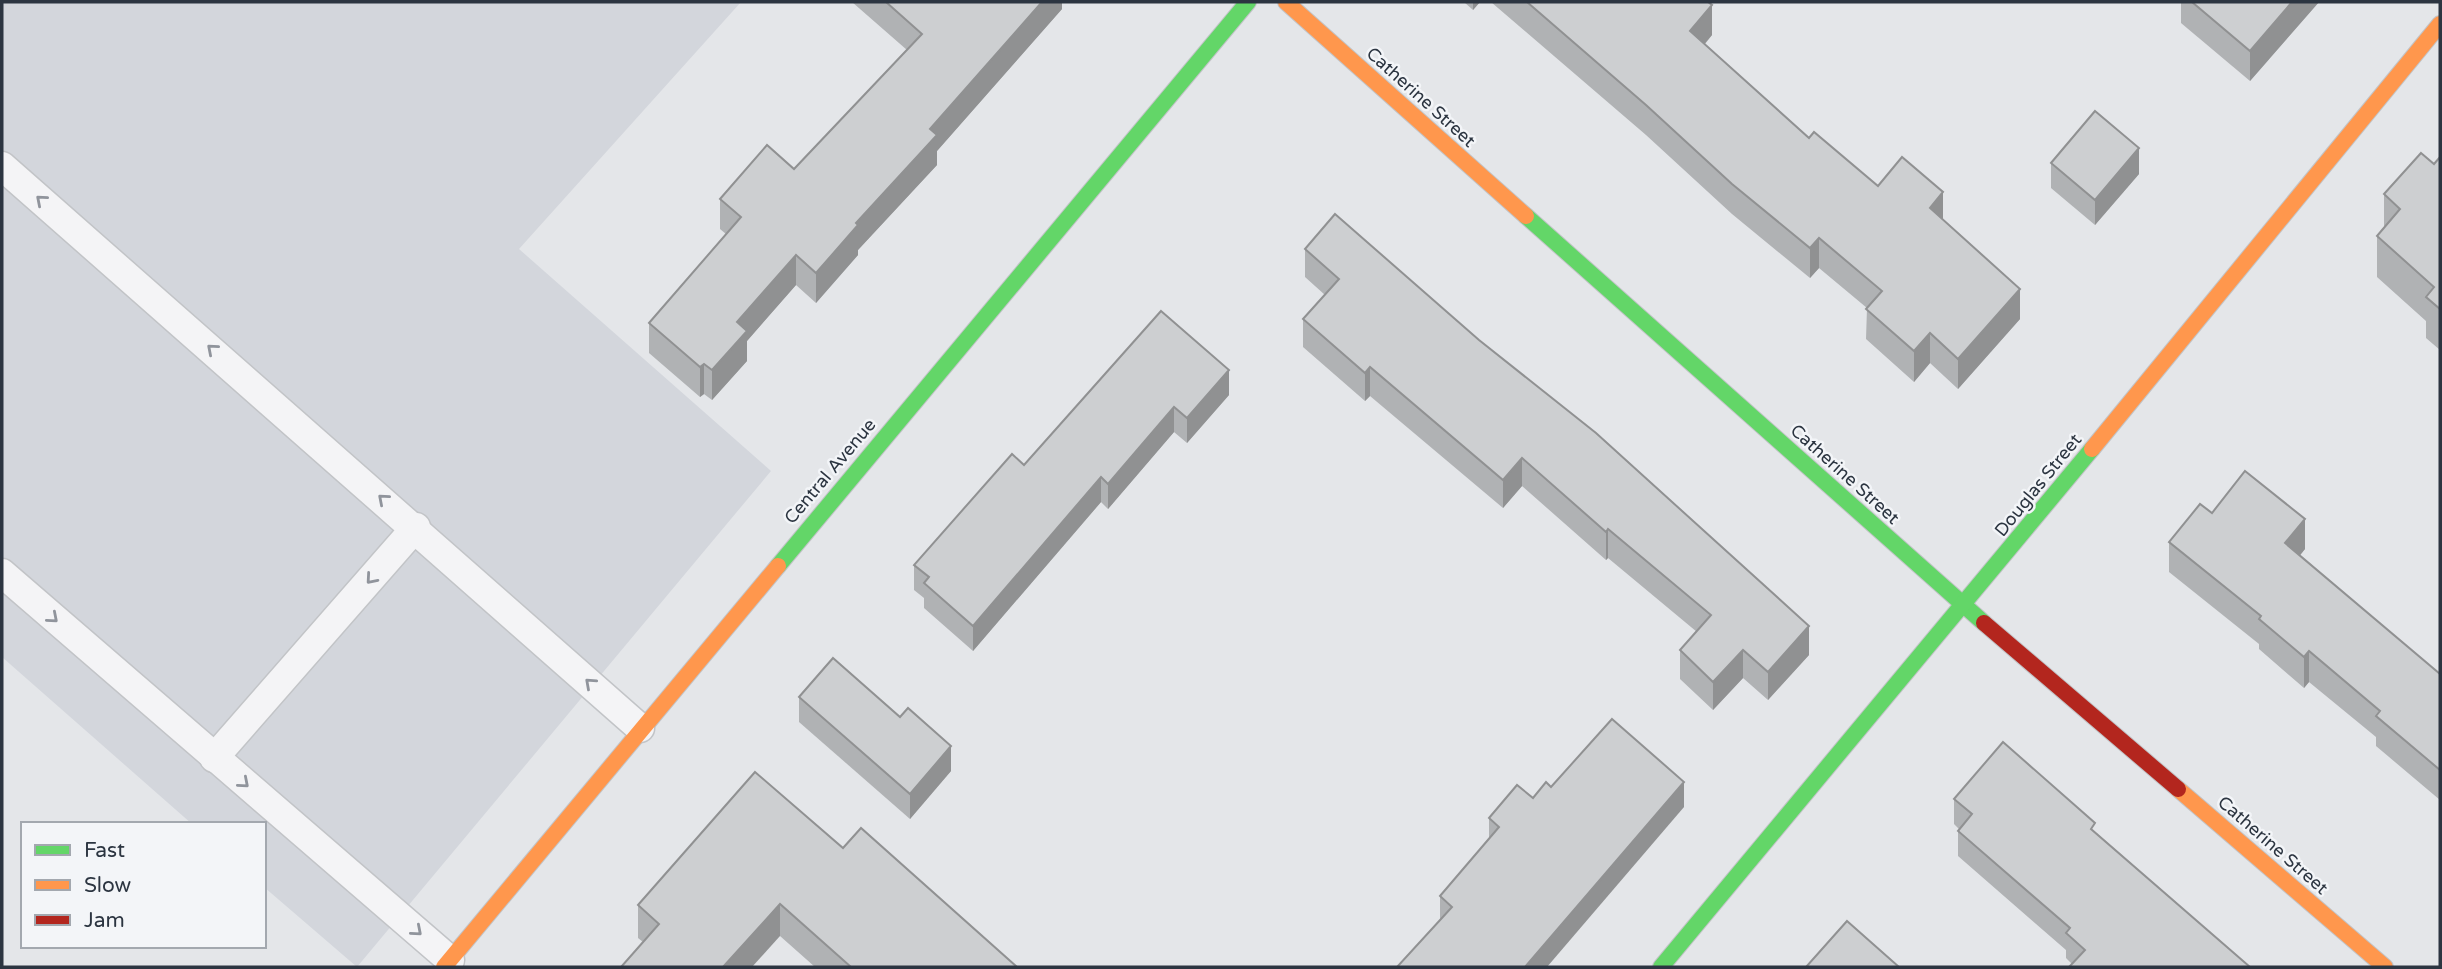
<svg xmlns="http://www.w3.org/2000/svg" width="2442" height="969" font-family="'Varela Round',sans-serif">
<rect width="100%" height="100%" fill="#e4e6e9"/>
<path fill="#d3d6dc" d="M 2,2 L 741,2 L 519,249 L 771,471 L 357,967 L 264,887 L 264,824 L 192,824 L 2,657 Z"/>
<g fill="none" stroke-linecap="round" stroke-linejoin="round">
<defs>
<g id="lane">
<path d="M 2,166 L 640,728"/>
<path d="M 2,573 L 450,960"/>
<path d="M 214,758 L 416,527"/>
</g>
<g id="fast">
<path d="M 1526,216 L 1984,623"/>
<path d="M 778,566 L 1248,2"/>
<path d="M 1661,967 L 2092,449"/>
</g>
<g id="slow">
<path d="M 1286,2 L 1526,216"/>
<path d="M 2092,449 L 2440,24"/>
<path d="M 2178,789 L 2385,967"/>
<path d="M 444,967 L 778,566"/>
</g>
<path id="jam" d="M 1984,623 L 2178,789"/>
</defs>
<use href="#lane" stroke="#c2c4c7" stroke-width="31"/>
<use href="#fast" stroke="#c2c4c7" stroke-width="18"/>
<use href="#slow" stroke="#c2c4c7" stroke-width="18"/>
<use href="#jam" stroke="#c2c4c7" stroke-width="18"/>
<use href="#lane" stroke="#f4f4f6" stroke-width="28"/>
<use href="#fast" stroke="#63d668" stroke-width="16"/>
<use href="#slow" stroke="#ff974d" stroke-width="16"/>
<use href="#jam" stroke="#b3261e" stroke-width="16"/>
</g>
<g fill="#b0b2b4">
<path d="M 852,2 L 1062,2 L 1062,9 L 937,151 L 937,165 L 858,250 L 858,255 L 816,303 L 796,285 L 747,341 L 747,361 L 712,400 L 704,394 L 700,397 L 649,353 L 649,323 L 726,234 L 720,229 L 720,199 L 794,169 L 907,50 Z"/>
<path d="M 1464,2 L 1480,2 L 1473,10 Z"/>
<path d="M 1491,2 L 1708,2 L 1712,35 L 1705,44 L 1809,138 L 1878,186 L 1943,219 L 2020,319 L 1958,389 L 1930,363 L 1914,382 L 1866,339 L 1867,308 L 1819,268 L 1810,278 L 1732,214 L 1646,135 Z"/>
<path d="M 2181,2 L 2319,2 L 2250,81 L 2181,23 Z"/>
<path d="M 2440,157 L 2440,350 L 2426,338 L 2426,321 L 2377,277 L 2377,236 L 2384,227 L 2384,194 L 2434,164 Z"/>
<path d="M 2051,163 L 2139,174 L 2095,225 L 2051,188 Z"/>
<path d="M 1305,249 L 1809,655 L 1768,700 L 1743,678 L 1713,710 L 1680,679 L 1680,650 L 1697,632 L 1608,558 L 1606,560 L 1522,486 L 1503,508 L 1370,396 L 1365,401 L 1303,347 L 1303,319 L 1325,295 L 1305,277 Z"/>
<path d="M 1161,311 L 1229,395 L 1187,443 L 1174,432 L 1108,509 L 1101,502 L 973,651 L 924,608 L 924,598 L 914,590 L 914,565 L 1024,465 Z"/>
<path d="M 2169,542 L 2305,549 L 2300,555 L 2440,674 L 2440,800 L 2376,746 L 2376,737 L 2309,682 L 2304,688 L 2259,649 L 2259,644 L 2169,572 Z"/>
<path d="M 799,697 L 900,717 L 951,771 L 910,819 L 799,722 Z"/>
<path d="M 1551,787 L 1684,807 L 1440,920 L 1440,896 L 1489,840 L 1489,818 L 1533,798 Z"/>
<path d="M 1954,799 L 2095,832 L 2250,967 L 2072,964 L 2066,958 L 2066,950 L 1958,856 L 1958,831 L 1959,829 L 1954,824 Z"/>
<path d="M 843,848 L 1017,967 L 815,967 L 780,936 L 643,942 L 638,938 L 638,905 Z"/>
</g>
<g fill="#909192">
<path d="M 1042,2 L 1062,2 L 1062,9 L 937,151 L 937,165 L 858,250 L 858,255 L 816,303 L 816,273 L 930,129 Z"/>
<path d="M 1473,2 L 1480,2 L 1473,10 Z"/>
<path d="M 2292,2 L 2319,2 L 2250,81 L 2250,51 Z"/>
<path d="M 1712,5 L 1712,35 L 1690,61 L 1690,31 Z"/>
<path d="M 2139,148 L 2139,174 L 2095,225 L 2095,200 Z"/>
<path d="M 1943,192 L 1943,222 L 1930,208 Z"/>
<path d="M 1819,238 L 1819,268 L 1810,278 L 1810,248 Z"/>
<path d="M 796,255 L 796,285 L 747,341 L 747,361 L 712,400 L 712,370 L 737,322 Z"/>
<path d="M 2020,289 L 2020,319 L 1958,389 L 1958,359 Z"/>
<path d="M 1930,333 L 1930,363 L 1914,382 L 1914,351 Z"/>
<path d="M 704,364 L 704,394 L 700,397 L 700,367 Z"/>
<path d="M 1370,367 L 1370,396 L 1365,401 L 1365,373 Z"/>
<path d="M 1229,370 L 1229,395 L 1187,443 L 1187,418 Z"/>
<path d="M 1174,407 L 1174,432 L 1108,509 L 1108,484 Z"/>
<path d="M 1522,458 L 1522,486 L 1503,508 L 1503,480 Z"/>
<path d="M 1101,477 L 1101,502 L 973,651 L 973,626 Z"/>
<path d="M 2305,519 L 2305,549 L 2285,574 L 2285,543 Z"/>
<path d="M 1608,529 L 1608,558 L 1606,560 L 1606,532 Z"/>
<path d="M 1809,626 L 1809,655 L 1768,700 L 1768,672 Z"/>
<path d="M 1743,650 L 1743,678 L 1713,710 L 1713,682 Z"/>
<path d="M 2309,651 L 2309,682 L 2304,688 L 2304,657 Z"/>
<path d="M 951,746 L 951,771 L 910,819 L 910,794 Z"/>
<path d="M 1684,782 L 1684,807 L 1547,967 L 1525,967 Z"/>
<path d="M 780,904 L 780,936 L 752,967 L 723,967 Z"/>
</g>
<g fill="#cdcfd1" stroke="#909192" stroke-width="2">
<path d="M 886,2 L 1042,2 L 930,129 L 937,135 L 856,223 L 858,225 L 816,273 L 796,255 L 737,322 L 747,331 L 712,370 L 704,364 L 700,367 L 649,323 L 741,217 L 720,199 L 767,145 L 794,169 L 922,34 Z"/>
<path d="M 1527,2 L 1708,2 L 1712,5 L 1690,31 L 1809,138 L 1814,132 L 1878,186 L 1902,157 L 1943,192 L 1930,208 L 2020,289 L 1958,359 L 1930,333 L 1914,351 L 1866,309 L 1882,291 L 1819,238 L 1810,248 L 1732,184 L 1646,105 Z"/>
<path d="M 2192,2 L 2292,2 L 2250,51 Z"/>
<path d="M 2095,111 L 2139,148 L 2095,200 L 2051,163 Z"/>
<path d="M 2421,153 L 2434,164 L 2440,157 L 2440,309 L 2426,297 L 2434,287 L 2377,236 L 2400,209 L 2384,194 Z"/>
<path d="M 1335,214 L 1479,340 L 1596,433 L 1809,626 L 1768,672 L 1743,650 L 1713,682 L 1680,650 L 1711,615 L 1608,529 L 1606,532 L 1522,458 L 1503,480 L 1370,367 L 1365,373 L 1303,319 L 1339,279 L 1305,249 Z"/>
<path d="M 1161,311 L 1229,370 L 1187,418 L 1174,407 L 1108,484 L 1101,477 L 973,626 L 924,583 L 929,577 L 914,565 L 1012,454 L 1024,465 Z"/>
<path d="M 2245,471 L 2305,519 L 2285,543 L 2440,674 L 2440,770 L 2376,716 L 2380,711 L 2309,651 L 2304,657 L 2259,619 L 2261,616 L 2169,542 L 2200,504 L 2212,513 Z"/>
<path d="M 833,658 L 900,717 L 908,708 L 951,746 L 910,794 L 799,697 Z"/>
<path d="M 1612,719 L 1684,782 L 1525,967 L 1397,967 L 1452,907 L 1440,896 L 1499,827 L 1489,818 L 1517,785 L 1533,798 L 1546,782 L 1551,787 Z"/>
<path d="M 2003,742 L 2095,823 L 2091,829 L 2250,967 L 2069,967 L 2085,950 L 2066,933 L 2070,928 L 1958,831 L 1972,814 L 1954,799 Z"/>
<path d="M 755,772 L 843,848 L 861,828 L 1017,967 L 851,967 L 780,904 L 723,967 L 621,967 L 659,924 L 638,905 Z"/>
<path d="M 1847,921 L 1899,967 L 1806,967 Z"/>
</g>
<defs><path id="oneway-chevron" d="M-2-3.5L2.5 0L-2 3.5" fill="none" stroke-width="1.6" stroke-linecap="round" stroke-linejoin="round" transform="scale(1.75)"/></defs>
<g stroke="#90949c">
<use href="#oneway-chevron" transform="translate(41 200) rotate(-139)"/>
<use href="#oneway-chevron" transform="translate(212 349) rotate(-139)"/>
<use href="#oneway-chevron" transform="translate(383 499) rotate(-139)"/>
<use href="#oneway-chevron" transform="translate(371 579) rotate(131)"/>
<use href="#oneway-chevron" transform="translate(53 618) rotate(41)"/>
<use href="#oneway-chevron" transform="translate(590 683) rotate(-138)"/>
<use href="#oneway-chevron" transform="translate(244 783) rotate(41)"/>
<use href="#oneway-chevron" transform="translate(417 931) rotate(41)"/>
</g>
<g text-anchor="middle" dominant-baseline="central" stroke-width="5" stroke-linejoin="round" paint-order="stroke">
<g font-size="18" fill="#2c3541" stroke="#f3f5f8">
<text transform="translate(1421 97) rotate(42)">Catherine Street</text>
<text transform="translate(830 471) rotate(-50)">Central Avenue</text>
<text transform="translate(1845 474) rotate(42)">Catherine Street</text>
<text transform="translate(2038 485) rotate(-51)">Douglas Street</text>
<text transform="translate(2273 845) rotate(41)">Catherine Street</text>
</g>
</g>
<rect width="2442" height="969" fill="none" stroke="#2c3541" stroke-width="7"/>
<rect x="21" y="822" width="245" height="126" fill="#f3f5f8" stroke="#a3a8af" stroke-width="2"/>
<rect x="35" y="845" width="35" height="10" fill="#63d668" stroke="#a3a8af" stroke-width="2"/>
<text x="84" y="857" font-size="21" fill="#2c3541">Fast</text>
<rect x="35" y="880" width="35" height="10" fill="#ff974d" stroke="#a3a8af" stroke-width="2"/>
<text x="84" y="892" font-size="21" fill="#2c3541">Slow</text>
<rect x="35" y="915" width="35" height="10" fill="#b3261e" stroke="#a3a8af" stroke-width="2"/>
<text x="84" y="927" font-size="21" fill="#2c3541">Jam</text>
</svg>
